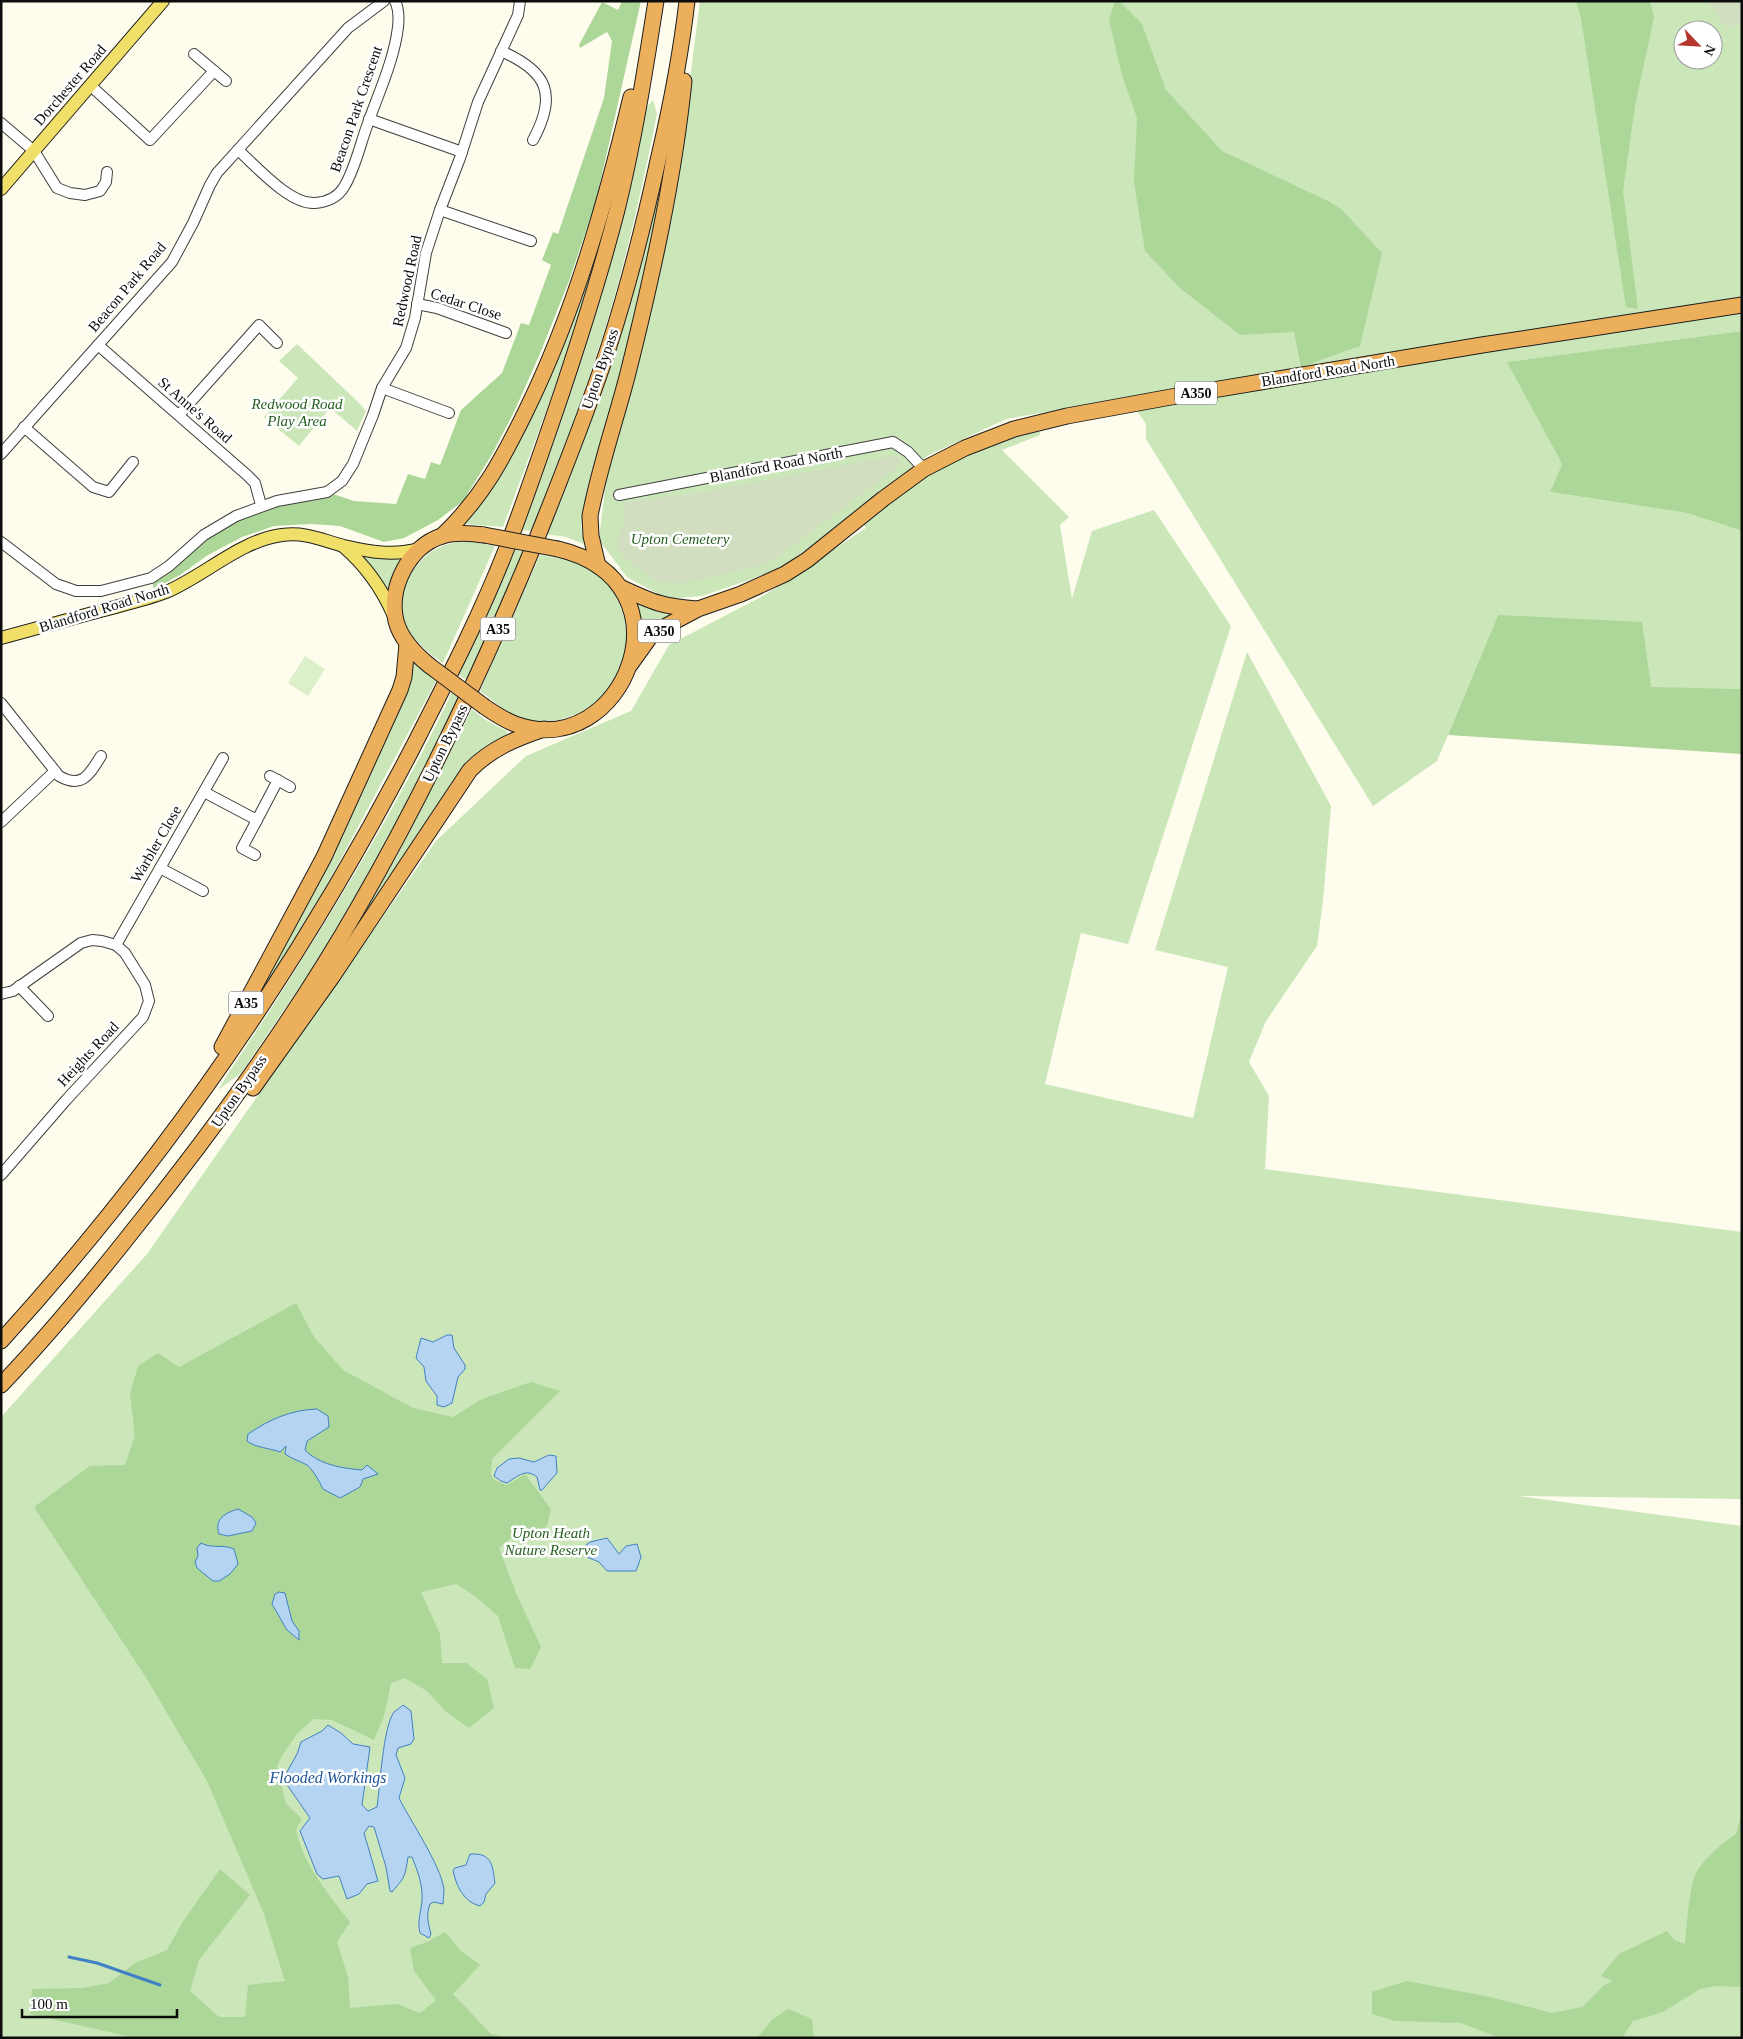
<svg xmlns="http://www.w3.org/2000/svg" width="1743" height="2039" font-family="Georgia,serif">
<rect width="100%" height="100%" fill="#fefded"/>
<g fill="#cbe6b9" fill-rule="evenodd">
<path d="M 700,1 L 1742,1 L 1742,331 L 1508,362 L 1562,464 L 1550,492 L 1687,513 L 1742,531 L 1742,689 L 1651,688 L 1498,615 L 1437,761 L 1373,806 L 1146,439 L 1146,424 L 1128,398 L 1006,419 L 927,456 L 870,502 L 785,565 L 752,579 L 702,596 L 667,599 L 627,577 L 599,540 L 605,488 L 676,189 ZM 1683,30 L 1713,30 L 1713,60 L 1683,60 Z"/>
<path d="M 653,100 L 657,114 C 642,188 626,262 603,335 C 582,401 557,466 533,531 L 521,530 L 645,109 Z"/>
<path d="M 659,190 L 662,190 L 624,362 L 581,525 L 584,544 L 566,537 L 546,534 Z"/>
<path d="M 583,281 L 589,281 L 554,390 L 503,527 L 465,524 Z"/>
<path d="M 297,344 L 358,402 L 366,411 L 357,431 L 330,408 L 299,446 L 264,417 L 298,378 L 279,361 Z"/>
<path d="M 1040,432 L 1040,435 L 1002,450 L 1069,517 L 1060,525 L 1072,599 L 1092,531 L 1154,510 L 1231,626 L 1128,944 L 1081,933 L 1045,1084 L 1193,1118 L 1228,967 L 1155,950 L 1247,652 L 1331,806 L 1323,901 L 1317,946 L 1266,1021 L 1249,1062 L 1269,1096 L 1265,1169 L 1742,1232 L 1742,1499 L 1518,1496 L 1742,1526 L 1742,2038 L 1,2038 L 1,1417 L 147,1254 L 436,841 L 526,756 L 631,711 L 669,645 L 763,596 L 866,528 L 861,521 L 924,474 L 1013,434 Z"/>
<path d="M 469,541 L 495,546 L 443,663 C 427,652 408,637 403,616 C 397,591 415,559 438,548 C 448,543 458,542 469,541 Z"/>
<path d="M 512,549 L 524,552 L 468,681 L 458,674 Z"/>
<path d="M 358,555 L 402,558 L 394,571 L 389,589 L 385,590 L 373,568 Z"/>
<path d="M 540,555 C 554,557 568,559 581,564 C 621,583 635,628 621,668 C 619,672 618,678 615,682 C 613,686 608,690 605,693 C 582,717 551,728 518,717 C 504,711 492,700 480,691 Z"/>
<path d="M 636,601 L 671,611 L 672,616 L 642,636 L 635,602 Z"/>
<path d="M 411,660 L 436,681 L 328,883 L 265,989 L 262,986 Z"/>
<path d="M 452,692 L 460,698 L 393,831 L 318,960 L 241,1073 L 218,1090 C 240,1054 264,1021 286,985 C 346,890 404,794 452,692 Z"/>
<path d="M 472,709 L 484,719 L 508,732 L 506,736 L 487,745 L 467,764 L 355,931 L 353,930 L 396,858 Z"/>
</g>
<g fill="#add699">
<path d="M 622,1 L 641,1 L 596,201 L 569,281 L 539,356 L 513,414 L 491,456 L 463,501 L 438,520 L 404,538 L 384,542 L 340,526 L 311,524 L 274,526 L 242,537 L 208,555 L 180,575 L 154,589 L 151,578 L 236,516 L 327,492 L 354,501 L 396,504 L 408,474 L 425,479 L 431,462 L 440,465 L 461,410 L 502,373 L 521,323 L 529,325 L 551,265 L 542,260 L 553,232 L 558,234 L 604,98 L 612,41 L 607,32 L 580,48 L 579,45 L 602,2 L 618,10 Z"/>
<path d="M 1115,1 L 1119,1 L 1142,24 L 1166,90 L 1222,151 L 1330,202 L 1342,210 L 1382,253 L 1360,346 L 1301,367 L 1294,332 L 1240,335 L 1180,288 L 1145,251 L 1134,182 L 1137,118 L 1122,75 L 1109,20 Z"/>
<path d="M 1576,1 L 1650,1 L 1654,17 L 1635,106 L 1623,191 L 1638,309 L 1626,307 L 1581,18 Z"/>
<path d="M 1742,331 L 1742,531 L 1687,513 L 1550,492 L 1562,464 L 1507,362 Z"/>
<path d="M 1498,615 L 1642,622 L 1651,687 L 1742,689 L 1742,754 L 1448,735 Z"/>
<path d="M 296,1303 L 314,1337 L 343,1370 L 413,1408 L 453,1417 L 482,1399 L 531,1382 L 560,1391 L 492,1459 L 491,1474 L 494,1480 L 507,1485 L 525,1474 L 551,1509 L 547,1526 L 531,1537 L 511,1538 L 499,1548 L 516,1593 L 541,1647 L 530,1669 L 515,1668 L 498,1616 L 475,1596 L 456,1584 L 421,1592 L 440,1634 L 442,1663 L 466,1663 L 487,1679 L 494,1708 L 469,1728 L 445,1711 L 427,1691 L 405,1678 L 391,1683 L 384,1716 L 374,1740 L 332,1720 L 313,1719 L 297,1734 L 283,1754 L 277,1766 L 286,1804 L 302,1819 L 296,1830 C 304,1865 328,1894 350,1922 L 337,1942 L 348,1977 L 350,2008 L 397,2004 L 420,2013 L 436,2000 L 414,1971 L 410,1948 L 427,1942 L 445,1932 L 460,1950 L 480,1965 L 453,1994 L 491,2034 L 505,2038 L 135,2038 L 30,2014 L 32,1989 L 83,1988 L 109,1983 L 135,1963 L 167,1950 L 182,1923 L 220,1869 L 250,1895 L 199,1960 L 190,1991 L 219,2017 L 245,2017 L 248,1985 L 285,1981 L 264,1914 L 207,1781 L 147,1679 L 34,1507 L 90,1466 L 125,1465 L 135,1436 L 130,1394 L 138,1366 L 158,1353 L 179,1367 Z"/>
<path d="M 1742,1812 L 1742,1987 L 1716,1986 L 1700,1989 L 1663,2012 L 1633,2021 L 1622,2038 L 1500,2038 L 1461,2023 L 1395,2021 L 1372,2014 L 1372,1992 L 1407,1981 L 1490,1997 L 1552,2013 L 1582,2007 L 1603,1986 L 1613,1981 L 1601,1976 L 1619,1954 L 1667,1931 L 1674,1940 L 1685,1944 C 1687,1927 1689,1884 1697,1871 C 1707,1856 1721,1844 1736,1834 Z"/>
<path d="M 788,2009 L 812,2019 L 814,2038 L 757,2038 L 772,2020 Z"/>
</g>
<g fill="#d1dec0">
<path d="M 1707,1 L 1742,1 L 1742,21 L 1727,29 Z"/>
<path d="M 897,455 L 902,464 L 768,564 L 683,583 L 657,582 L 623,557 L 616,545 L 624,523 L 623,502 L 700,493 Z"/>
</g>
<path fill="#ddeeca" d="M 305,656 L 325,669 L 308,696 L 288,683 Z"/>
<g fill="#b5d4f2" stroke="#4080c5">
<path d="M 447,1335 L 452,1335 L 454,1348 L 465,1365 L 465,1369 L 458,1377 L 452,1403 L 444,1407 L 437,1405 L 437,1396 L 426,1381 L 424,1367 L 416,1358 L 421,1338 L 433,1342 Z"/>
<path d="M 317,1409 L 328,1416 L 329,1427 L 307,1441 L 305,1450 C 320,1465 341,1468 362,1470 L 367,1465 L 378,1474 L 363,1479 L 360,1487 L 340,1498 L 323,1489 C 319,1481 314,1471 307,1465 C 300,1461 292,1459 285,1454 L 286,1446 L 280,1452 C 270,1448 256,1448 247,1441 L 248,1434 C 270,1419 291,1410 317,1409 Z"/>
<path d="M 549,1455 L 556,1456 L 557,1473 L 542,1490 L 540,1490 L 537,1477 C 526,1468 518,1476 507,1483 L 501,1481 L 494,1476 L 497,1468 L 509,1459 L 519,1458 L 534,1462 Z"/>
<path d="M 238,1509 L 252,1517 L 256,1523 L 252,1531 L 228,1536 L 219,1534 C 214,1519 225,1513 238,1509 Z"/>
<path d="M 607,1538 L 619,1554 L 626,1546 L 637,1544 L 641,1557 L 636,1571 L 607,1571 L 599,1562 L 587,1557 L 581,1549 L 590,1542 Z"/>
<path d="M 201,1543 C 212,1549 224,1544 234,1549 L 238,1564 L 230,1574 L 219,1581 L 213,1581 L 197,1568 L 195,1562 L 198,1556 L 197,1548 Z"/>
<path d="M 279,1592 L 285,1593 L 292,1621 L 299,1631 L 299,1640 L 287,1630 L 272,1604 L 275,1594 Z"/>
<path d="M 403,1705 L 411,1711 L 414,1739 L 411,1744 L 398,1748 L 396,1755 L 405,1778 L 399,1798 C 411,1822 440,1864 444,1889 C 444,1894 443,1900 443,1904 L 434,1902 L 430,1904 C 426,1915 428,1923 431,1934 L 429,1938 L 420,1933 C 417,1921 421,1912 422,1901 C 423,1885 418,1872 412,1857 L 408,1857 C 407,1863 406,1873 403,1878 C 400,1883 395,1888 392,1892 L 390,1891 L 386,1867 L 374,1827 L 369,1826 L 364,1833 L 378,1881 L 367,1884 L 359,1894 L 347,1899 L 339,1876 L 323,1879 L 317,1874 L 300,1831 L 310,1818 L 283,1779 L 297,1754 L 301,1742 L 322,1731 L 328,1725 L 341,1733 L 353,1744 L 370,1747 L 362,1805 L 368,1811 L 377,1807 C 380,1787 383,1727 394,1712 C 397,1710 401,1707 403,1705 Z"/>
<path d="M 470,1854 C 493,1853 492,1865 495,1883 L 486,1894 L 484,1902 L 480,1906 C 464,1902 456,1886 453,1870 L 455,1868 L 466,1865 Z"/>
</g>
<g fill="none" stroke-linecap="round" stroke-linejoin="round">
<path stroke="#4080c5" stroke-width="3" d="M 69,1957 L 97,1963 L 160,1985"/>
<defs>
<g id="minor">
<path d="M 501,51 C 547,71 558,94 533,140"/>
<path d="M 194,54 L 226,81"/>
<path d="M 91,86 L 150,140 L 214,71"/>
<path d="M 369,119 L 462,152"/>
<path d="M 1,123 L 34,151 L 57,188 L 70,193 L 85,195 L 100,191 L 106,182 L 107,172"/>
<path d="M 238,150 C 256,166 290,205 315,203 C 327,202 338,197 344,187 C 355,169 360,145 367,126 C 378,94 394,61 398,27 C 399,18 399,9 395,1"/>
<path d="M 440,210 L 531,241"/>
<path d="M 417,304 L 437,308 L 506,333"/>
<path d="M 98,345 L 247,475 L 255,483 L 261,505"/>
<path d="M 382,388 L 449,413"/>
<path d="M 179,415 L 259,325 L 277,343"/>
<path d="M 24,427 L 93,487 L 109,492 L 133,462"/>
<path d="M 1,454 L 172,262 L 193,223 L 210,185 L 217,173 L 348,28 L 384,1"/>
<path d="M 619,495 L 893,442 L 908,452 L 924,469"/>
<path d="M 1,542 L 56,584 L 76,591 L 101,591 L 151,578 L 169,566 L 204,535 L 236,516 L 277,501 L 327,492 L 342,481 L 353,464 L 373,415 L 382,388 L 406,348 L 415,318 L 426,253 L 440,210 L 460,158 L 478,102 L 518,15 L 520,1"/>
<path d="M 1,703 L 59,776 C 82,789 89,775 101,756"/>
<path d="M 270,776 L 290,787"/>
<path d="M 204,792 L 257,820 L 278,780"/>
<path d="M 1,822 L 55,771"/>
<path d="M 255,855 L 242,848 L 257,820"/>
<path d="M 160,868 L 203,891"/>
<path d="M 116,945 L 223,758"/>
<path d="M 19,986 L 48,1016"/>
<path d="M 1,994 L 13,991 L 81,943 L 92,940 L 102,941 L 116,945 L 125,953 L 145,985 L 149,1001 L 143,1017 L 67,1099 L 1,1175"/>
</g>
<g id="major">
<path d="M 1,189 L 163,1"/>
<path d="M 344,547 C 366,566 381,587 393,614"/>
<path d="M 1,638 C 34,629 67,620 100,611 C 122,605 145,600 166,592 C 204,576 241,540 282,535 C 307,532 321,540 344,546 C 370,552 394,556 419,549"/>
</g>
<g id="highway">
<path d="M 442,536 C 482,498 502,460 526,411 C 575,311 605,205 631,97"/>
<path d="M 598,566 L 591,536 L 590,516 C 599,468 616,420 628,373 C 652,277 674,179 684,81"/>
<path d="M 622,588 C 652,602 664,607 697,609"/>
<path d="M 630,665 L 650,637 L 666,626 L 698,609 L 741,594 L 785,574 L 807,560 L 883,499 L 924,469 L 965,448 L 1014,429 L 1067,416 L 1171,397 L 1482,345 L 1742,305"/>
<path d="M 430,666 C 415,654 401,640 396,621 C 388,588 409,546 442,536 C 456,532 470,533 484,535"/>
<path d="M 485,707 C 494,713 504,720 515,724 C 624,764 697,582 558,549"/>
<path d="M 222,1047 L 324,857 L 400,690 L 404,677 L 407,644"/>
<path d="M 253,1088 L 332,977 L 470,770 C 492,748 515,739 544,729"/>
<path d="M 1,1341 C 163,1163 301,963 412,749 C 445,684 479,619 506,550 C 526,498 544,445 562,392 C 582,332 601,272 617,210 C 634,141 645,71 656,1"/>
<path d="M 1,1385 C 50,1334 95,1279 139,1223 C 219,1123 295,1018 359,906 C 427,788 485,664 537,538 C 562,475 588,411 609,346 C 629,284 645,220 659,156 C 671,105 681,53 687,1"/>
</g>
</defs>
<use href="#minor" stroke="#3f3f3f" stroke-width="12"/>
<use href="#major" stroke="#1d1d1d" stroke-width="14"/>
<use href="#highway" stroke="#1d1d1d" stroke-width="17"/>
<use href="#minor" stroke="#fff" stroke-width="10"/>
<use href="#major" stroke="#f0e06a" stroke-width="12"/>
<use href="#highway" stroke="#ecb05d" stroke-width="15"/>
<defs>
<g id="highway-bridge">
<path d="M 484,535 L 558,549"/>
<path d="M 430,666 L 485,707"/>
</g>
</defs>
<use href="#highway-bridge" stroke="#1d1d1d" stroke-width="17" stroke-linecap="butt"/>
<use href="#highway-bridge" stroke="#ecb05d" stroke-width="15"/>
</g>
<g text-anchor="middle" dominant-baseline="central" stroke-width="5" stroke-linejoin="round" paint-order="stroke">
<g fill="#fff" stroke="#555" stroke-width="1">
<rect x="1175" y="381.5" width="42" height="23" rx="4"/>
<rect x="480.5" y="617.5" width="35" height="23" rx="4"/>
<rect x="638" y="619.5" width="42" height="23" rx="4"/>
<rect x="228.5" y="991.5" width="35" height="23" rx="4"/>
</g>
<g font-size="14" font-weight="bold" fill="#0c0c0c">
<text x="1196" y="393">A350</text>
<text x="498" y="629">A35</text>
<text x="659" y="631">A350</text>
<text x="246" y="1003">A35</text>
</g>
<g font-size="15" fill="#0c0c0c" stroke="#fff">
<text transform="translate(70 85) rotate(-49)">Dorchester Road</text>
<text transform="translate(356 109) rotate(-71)">Beacon Park Crescent</text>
<text transform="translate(407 281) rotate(-78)">Redwood Road</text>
<text transform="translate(127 287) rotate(-50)">Beacon Park Road</text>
<text transform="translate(466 304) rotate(18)">Cedar Close</text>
<text transform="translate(600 369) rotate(-71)">Upton Bypass</text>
<text transform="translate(1328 371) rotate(-9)">Blandford Road North</text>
<text transform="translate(195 410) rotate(41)">St Anne's Road</text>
<text transform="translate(776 465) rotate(-11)">Blandford Road North</text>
<text transform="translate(104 608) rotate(-17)">Blandford Road North</text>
<text transform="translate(445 743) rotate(-64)">Upton Bypass</text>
<text transform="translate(156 844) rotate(-60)">Warbler Close</text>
<text transform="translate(88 1054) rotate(-47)">Heights Road</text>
<text transform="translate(239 1091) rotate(-55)">Upton Bypass</text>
</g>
<g font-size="15" font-style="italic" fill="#266021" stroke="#fff">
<text x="297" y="404">Redwood Road<tspan x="297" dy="17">Play Area</tspan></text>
<text x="680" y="539">Upton Cemetery</text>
<text x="551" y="1533">Upton Heath<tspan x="551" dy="17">Nature Reserve</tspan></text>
</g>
<g font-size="16" font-style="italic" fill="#1d5397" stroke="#fff">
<text x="328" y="1777">Flooded Workings</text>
</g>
</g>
<rect width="1743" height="2039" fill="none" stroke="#0c0c0c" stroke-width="5"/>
<g transform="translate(1698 45) rotate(115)"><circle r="24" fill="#ffffff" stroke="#9e9e9e"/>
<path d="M0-4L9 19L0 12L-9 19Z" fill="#b4372d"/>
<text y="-8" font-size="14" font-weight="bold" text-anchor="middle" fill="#0c0c0c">N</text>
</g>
<path d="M22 2009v8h155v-8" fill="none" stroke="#0c0c0c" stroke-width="2.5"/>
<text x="30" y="2009" font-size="15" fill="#0c0c0c" stroke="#ffffff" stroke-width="4" paint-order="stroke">100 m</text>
</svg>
